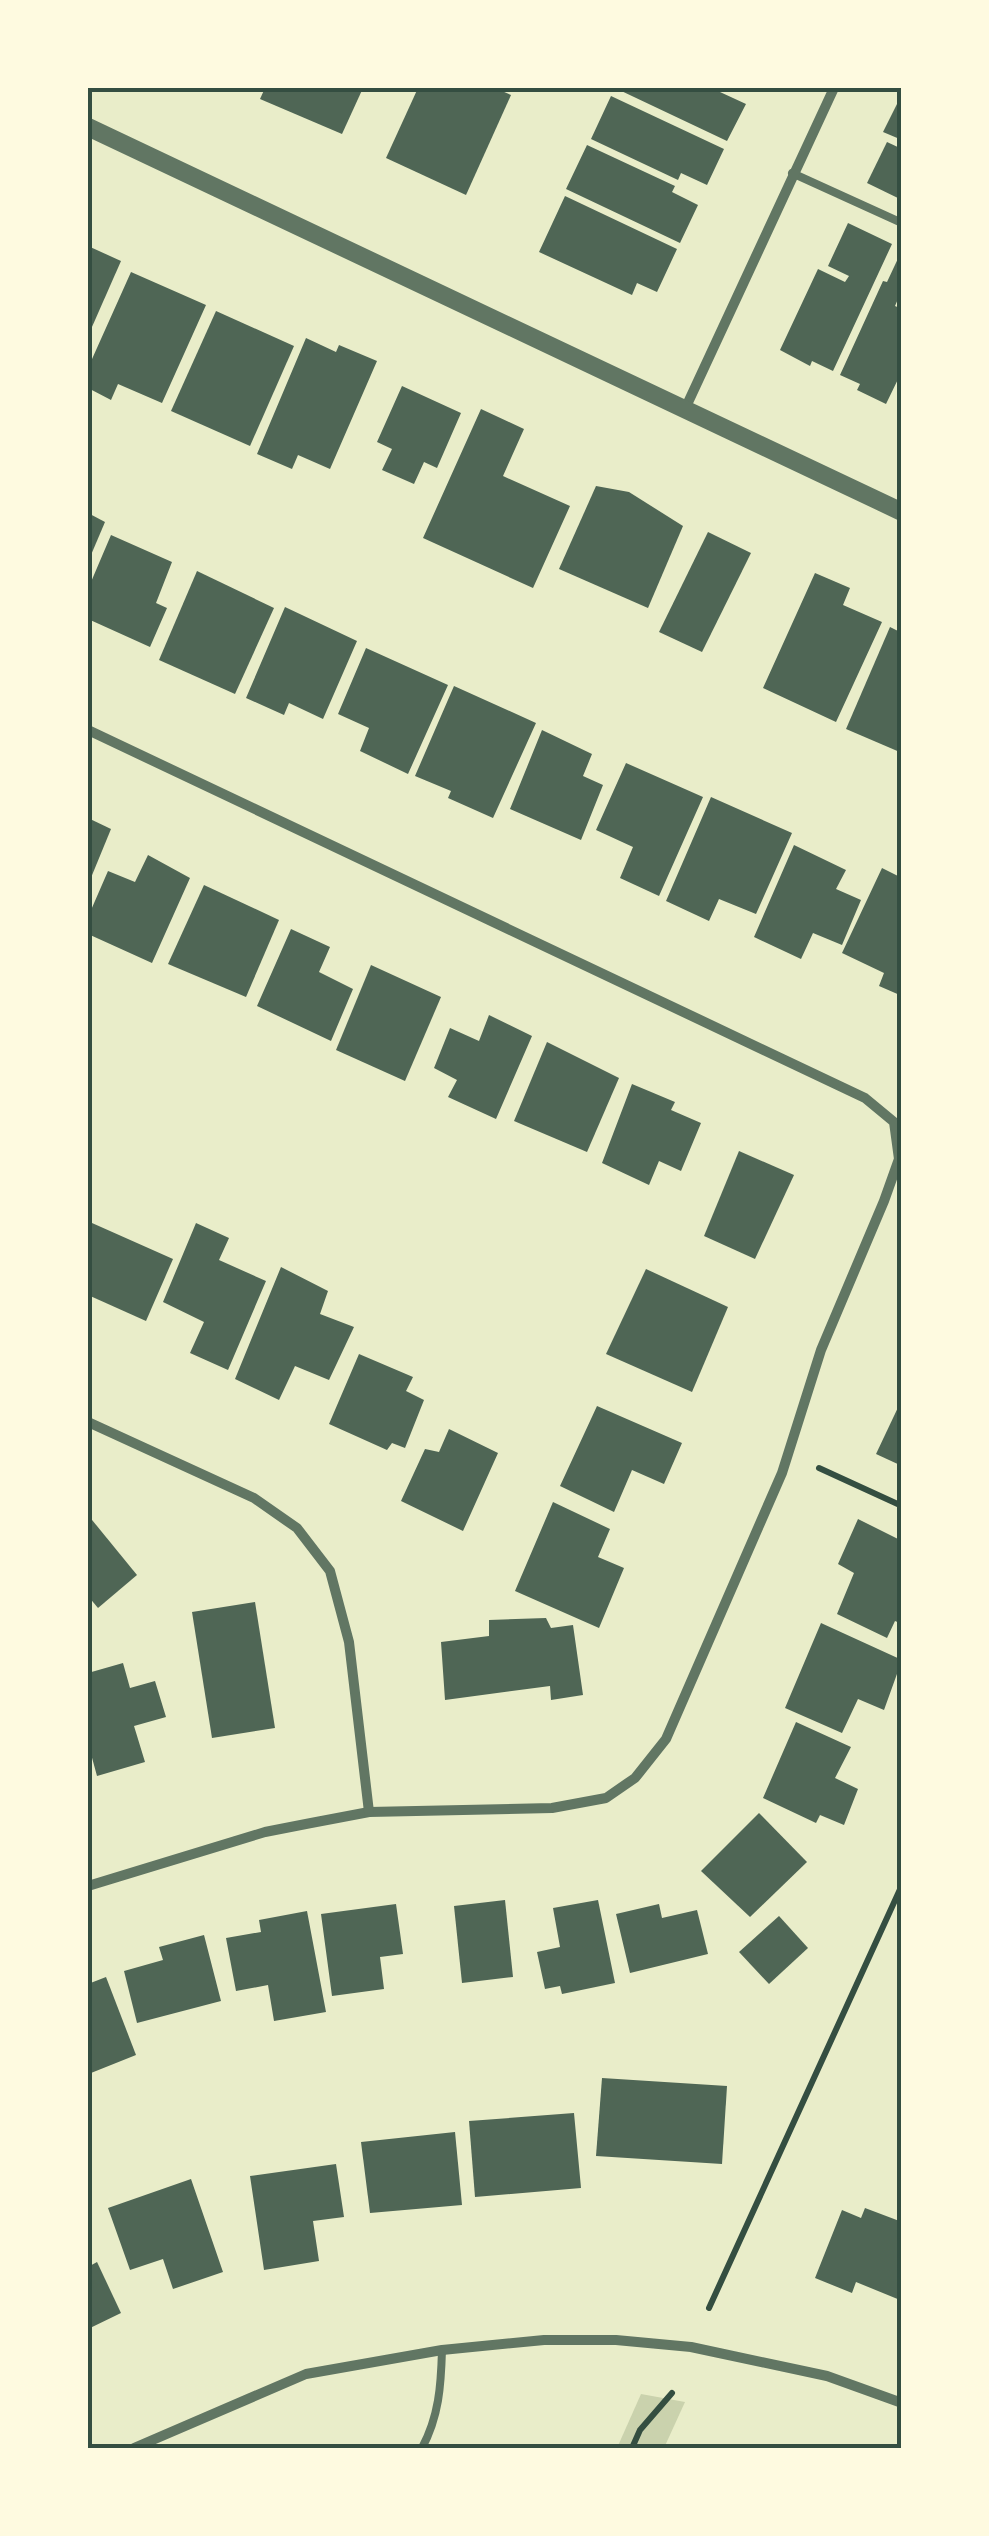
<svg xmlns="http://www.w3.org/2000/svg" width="989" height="2536" font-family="'Open Sans',sans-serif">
<rect width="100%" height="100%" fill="#e9edc9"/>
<path fill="#cad2ad" d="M 641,2394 L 685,2402 L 664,2448 L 617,2448 Z"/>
<g fill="#4f6655">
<path d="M 265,88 L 363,88 L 342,134 L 260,99 Z"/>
<path d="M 418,88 L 495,88 L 511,95 L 466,195 L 386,158 Z"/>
<path d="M 615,88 L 722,88 L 720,92 L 746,104 L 727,141 Z"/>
<path d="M 902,94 L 902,140 L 883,132 Z"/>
<path d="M 611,96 L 724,149 L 707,185 L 681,173 L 678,180 L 591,139 Z"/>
<path d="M 887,142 L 902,149 L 902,200 L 867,183 Z"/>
<path d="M 587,145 L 675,186 L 672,192 L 698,205 L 680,243 L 566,189 Z"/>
<path d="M 565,196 L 677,249 L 657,292 L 637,283 L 632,295 L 539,252 Z"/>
<path d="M 848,223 L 892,244 L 833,371 L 812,361 L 810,366 L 780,350 L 818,269 L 845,282 L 849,276 L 828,266 Z"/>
<path d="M 88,246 L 121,261 L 88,336 Z"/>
<path d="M 902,250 L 902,301 L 898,299 L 895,306 L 902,309 L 902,371 L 886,404 L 857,390 L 860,384 L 840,375 L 883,281 L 887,282 Z"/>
<path d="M 131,272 L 206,305 L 162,403 L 118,384 L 111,400 L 88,388 L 88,368 Z"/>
<path d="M 216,311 L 294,346 L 250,446 L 171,411 Z"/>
<path d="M 306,338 L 336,352 L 339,345 L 377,361 L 330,469 L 298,455 L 292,469 L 257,454 Z"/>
<path d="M 402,386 L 461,413 L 437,468 L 424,462 L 414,484 L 382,470 L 392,449 L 377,442 Z"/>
<path d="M 481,409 L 524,429 L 503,476 L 570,506 L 533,588 L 423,538 Z"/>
<path d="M 596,486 L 629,492 L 683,526 L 648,608 L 559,569 Z"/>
<path d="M 88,513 L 105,522 L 88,562 Z"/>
<path d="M 708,532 L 751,553 L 702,652 L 659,632 Z"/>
<path d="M 111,535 L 172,562 L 156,603 L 167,608 L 150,647 L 88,619 L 88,589 Z"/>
<path d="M 197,571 L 274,608 L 235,694 L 159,660 Z"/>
<path d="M 815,573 L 850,588 L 843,605 L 882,622 L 836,722 L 763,688 Z"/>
<path d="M 285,607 L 357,641 L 323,719 L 289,703 L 284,715 L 246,698 Z"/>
<path d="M 890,627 L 902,633 L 902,753 L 846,729 Z"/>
<path d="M 366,648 L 448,685 L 408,774 L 360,751 L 369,728 L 338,714 Z"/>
<path d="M 454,686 L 536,723 L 493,818 L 448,798 L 451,791 L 415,776 Z"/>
<path d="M 542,730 L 592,754 L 583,776 L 603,785 L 581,840 L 510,809 Z"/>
<path d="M 626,763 L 703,797 L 659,896 L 620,878 L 633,847 L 596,830 Z"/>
<path d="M 711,797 L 792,833 L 756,914 L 719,899 L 709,921 L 666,901 Z"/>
<path d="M 88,818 L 111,829 L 88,885 Z"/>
<path d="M 794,845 L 846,870 L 836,889 L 861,900 L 842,945 L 813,933 L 801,959 L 754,937 Z"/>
<path d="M 148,855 L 190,878 L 152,963 L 88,934 L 88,917 L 108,871 L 135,882 Z"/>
<path d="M 882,868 L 902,878 L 902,996 L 879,986 L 884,973 L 842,953 Z"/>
<path d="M 204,885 L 279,920 L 246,997 L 168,964 Z"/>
<path d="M 291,929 L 330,947 L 319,972 L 353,989 L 331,1041 L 257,1006 Z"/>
<path d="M 371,965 L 441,997 L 405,1081 L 336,1050 Z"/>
<path d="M 489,1015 L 532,1036 L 496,1119 L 448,1097 L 457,1080 L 434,1068 L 450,1028 L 479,1041 Z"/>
<path d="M 547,1042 L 619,1078 L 587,1152 L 514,1121 Z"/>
<path d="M 632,1084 L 675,1102 L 671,1110 L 701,1123 L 681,1171 L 659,1161 L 649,1185 L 602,1163 Z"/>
<path d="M 739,1151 L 794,1175 L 755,1259 L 704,1236 Z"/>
<path d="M 92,1223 L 173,1259 L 146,1321 L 88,1295 L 88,1232 Z"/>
<path d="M 196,1223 L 229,1238 L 219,1260 L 266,1281 L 228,1370 L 190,1353 L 204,1322 L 163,1302 Z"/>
<path d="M 281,1267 L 328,1291 L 320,1314 L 354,1327 L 329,1380 L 295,1366 L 279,1400 L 235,1379 Z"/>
<path d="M 646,1269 L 728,1307 L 692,1392 L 606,1354 Z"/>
<path d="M 359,1354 L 413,1377 L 406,1391 L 424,1400 L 405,1448 L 392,1443 L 387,1450 L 329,1424 Z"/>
<path d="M 902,1399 L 902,1466 L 876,1454 Z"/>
<path d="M 597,1406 L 682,1443 L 664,1484 L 632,1470 L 614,1512 L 560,1486 Z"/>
<path d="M 449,1429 L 498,1453 L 463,1531 L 401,1501 L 425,1449 L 439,1452 Z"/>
<path d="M 553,1502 L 610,1529 L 598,1557 L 624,1568 L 599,1628 L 515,1591 Z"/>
<path d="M 88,1515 L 137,1575 L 98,1608 L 88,1596 Z"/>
<path d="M 858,1519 L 902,1541 L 902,1624 L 895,1621 L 887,1638 L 837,1614 L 854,1573 L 838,1564 Z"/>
<path d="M 255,1602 L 275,1728 L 212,1738 L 192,1612 Z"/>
<path d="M 546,1618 L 551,1628 L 573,1625 L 583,1695 L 551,1700 L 550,1686 L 445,1700 L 441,1642 L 489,1636 L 489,1620 Z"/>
<path d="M 821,1623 L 902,1660 L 884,1710 L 858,1699 L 842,1733 L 785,1708 Z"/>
<path d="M 123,1663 L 130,1688 L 155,1681 L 166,1717 L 134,1726 L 145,1762 L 97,1776 L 88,1743 L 88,1734 L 92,1733 L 88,1716 L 88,1673 Z"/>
<path d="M 796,1722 L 851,1747 L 835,1778 L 858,1789 L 844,1825 L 820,1815 L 816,1823 L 763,1798 Z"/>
<path d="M 759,1813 L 807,1862 L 750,1917 L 701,1871 Z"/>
<path d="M 505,1900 L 513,1977 L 462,1983 L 454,1906 Z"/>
<path d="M 598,1900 L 615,1983 L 562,1994 L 560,1986 L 545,1989 L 537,1952 L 560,1947 L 553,1908 Z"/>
<path d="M 396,1904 L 403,1954 L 380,1957 L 384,1989 L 332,1996 L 321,1914 Z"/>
<path d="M 659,1904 L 662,1918 L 697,1910 L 708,1954 L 630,1973 L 616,1914 Z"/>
<path d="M 307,1911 L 326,2012 L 274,2021 L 268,1985 L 236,1991 L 226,1938 L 261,1932 L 259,1920 Z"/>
<path d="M 779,1916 L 808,1948 L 769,1984 L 739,1952 Z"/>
<path d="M 204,1935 L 221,2001 L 137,2023 L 124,1971 L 163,1960 L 159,1947 Z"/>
<path d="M 106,1977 L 136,2055 L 91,2073 L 88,2069 L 88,1984 Z"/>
<path d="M 602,2078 L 727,2086 L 722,2164 L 596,2156 Z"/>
<path d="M 574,2113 L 581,2188 L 475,2197 L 469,2121 Z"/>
<path d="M 455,2132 L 462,2205 L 370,2213 L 361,2142 Z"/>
<path d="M 336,2164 L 344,2217 L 313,2221 L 319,2261 L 264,2270 L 250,2176 Z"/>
<path d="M 191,2179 L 223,2272 L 173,2289 L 163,2259 L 130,2270 L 108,2208 Z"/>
<path d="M 865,2208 L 902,2222 L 900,2300 L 856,2282 L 852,2293 L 815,2278 L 842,2210 L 861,2218 Z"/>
<path d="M 97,2262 L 121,2313 L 88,2329 L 88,2267 Z"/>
</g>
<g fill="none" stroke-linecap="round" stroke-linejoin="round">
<g stroke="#344e41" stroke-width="6">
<path d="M 819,1468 L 902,1506"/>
<path d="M 709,2308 L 902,1885"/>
<path d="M 632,2448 L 640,2430 L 672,2393"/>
</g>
<g stroke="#617663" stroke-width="8">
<path d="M 792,173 L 902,223"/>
<path d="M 422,2448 C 439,2416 441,2386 442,2350"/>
</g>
<g stroke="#617663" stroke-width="10">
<path d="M 685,409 L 834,88"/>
<path d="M 88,730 L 865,1098 L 894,1122 L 899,1159 L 884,1201 L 821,1350 L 782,1473 L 666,1739 L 635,1778 L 606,1798 L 552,1808 L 369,1812 L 311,1823 L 265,1832 L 88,1886"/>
<path d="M 88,1422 L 254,1498 L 297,1528 L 330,1571 L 349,1642 L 369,1812"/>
<path d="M 134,2448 L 306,2374 L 442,2350 L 544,2340 L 616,2340 L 691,2347 L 827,2376 L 902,2403"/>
</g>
<path stroke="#617663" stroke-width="18" d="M 88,127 L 902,512"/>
</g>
<rect width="989" height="2536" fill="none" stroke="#fefae0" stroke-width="180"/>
<rect x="90" y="90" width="809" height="2356" fill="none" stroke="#344e41" stroke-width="4"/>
</svg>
